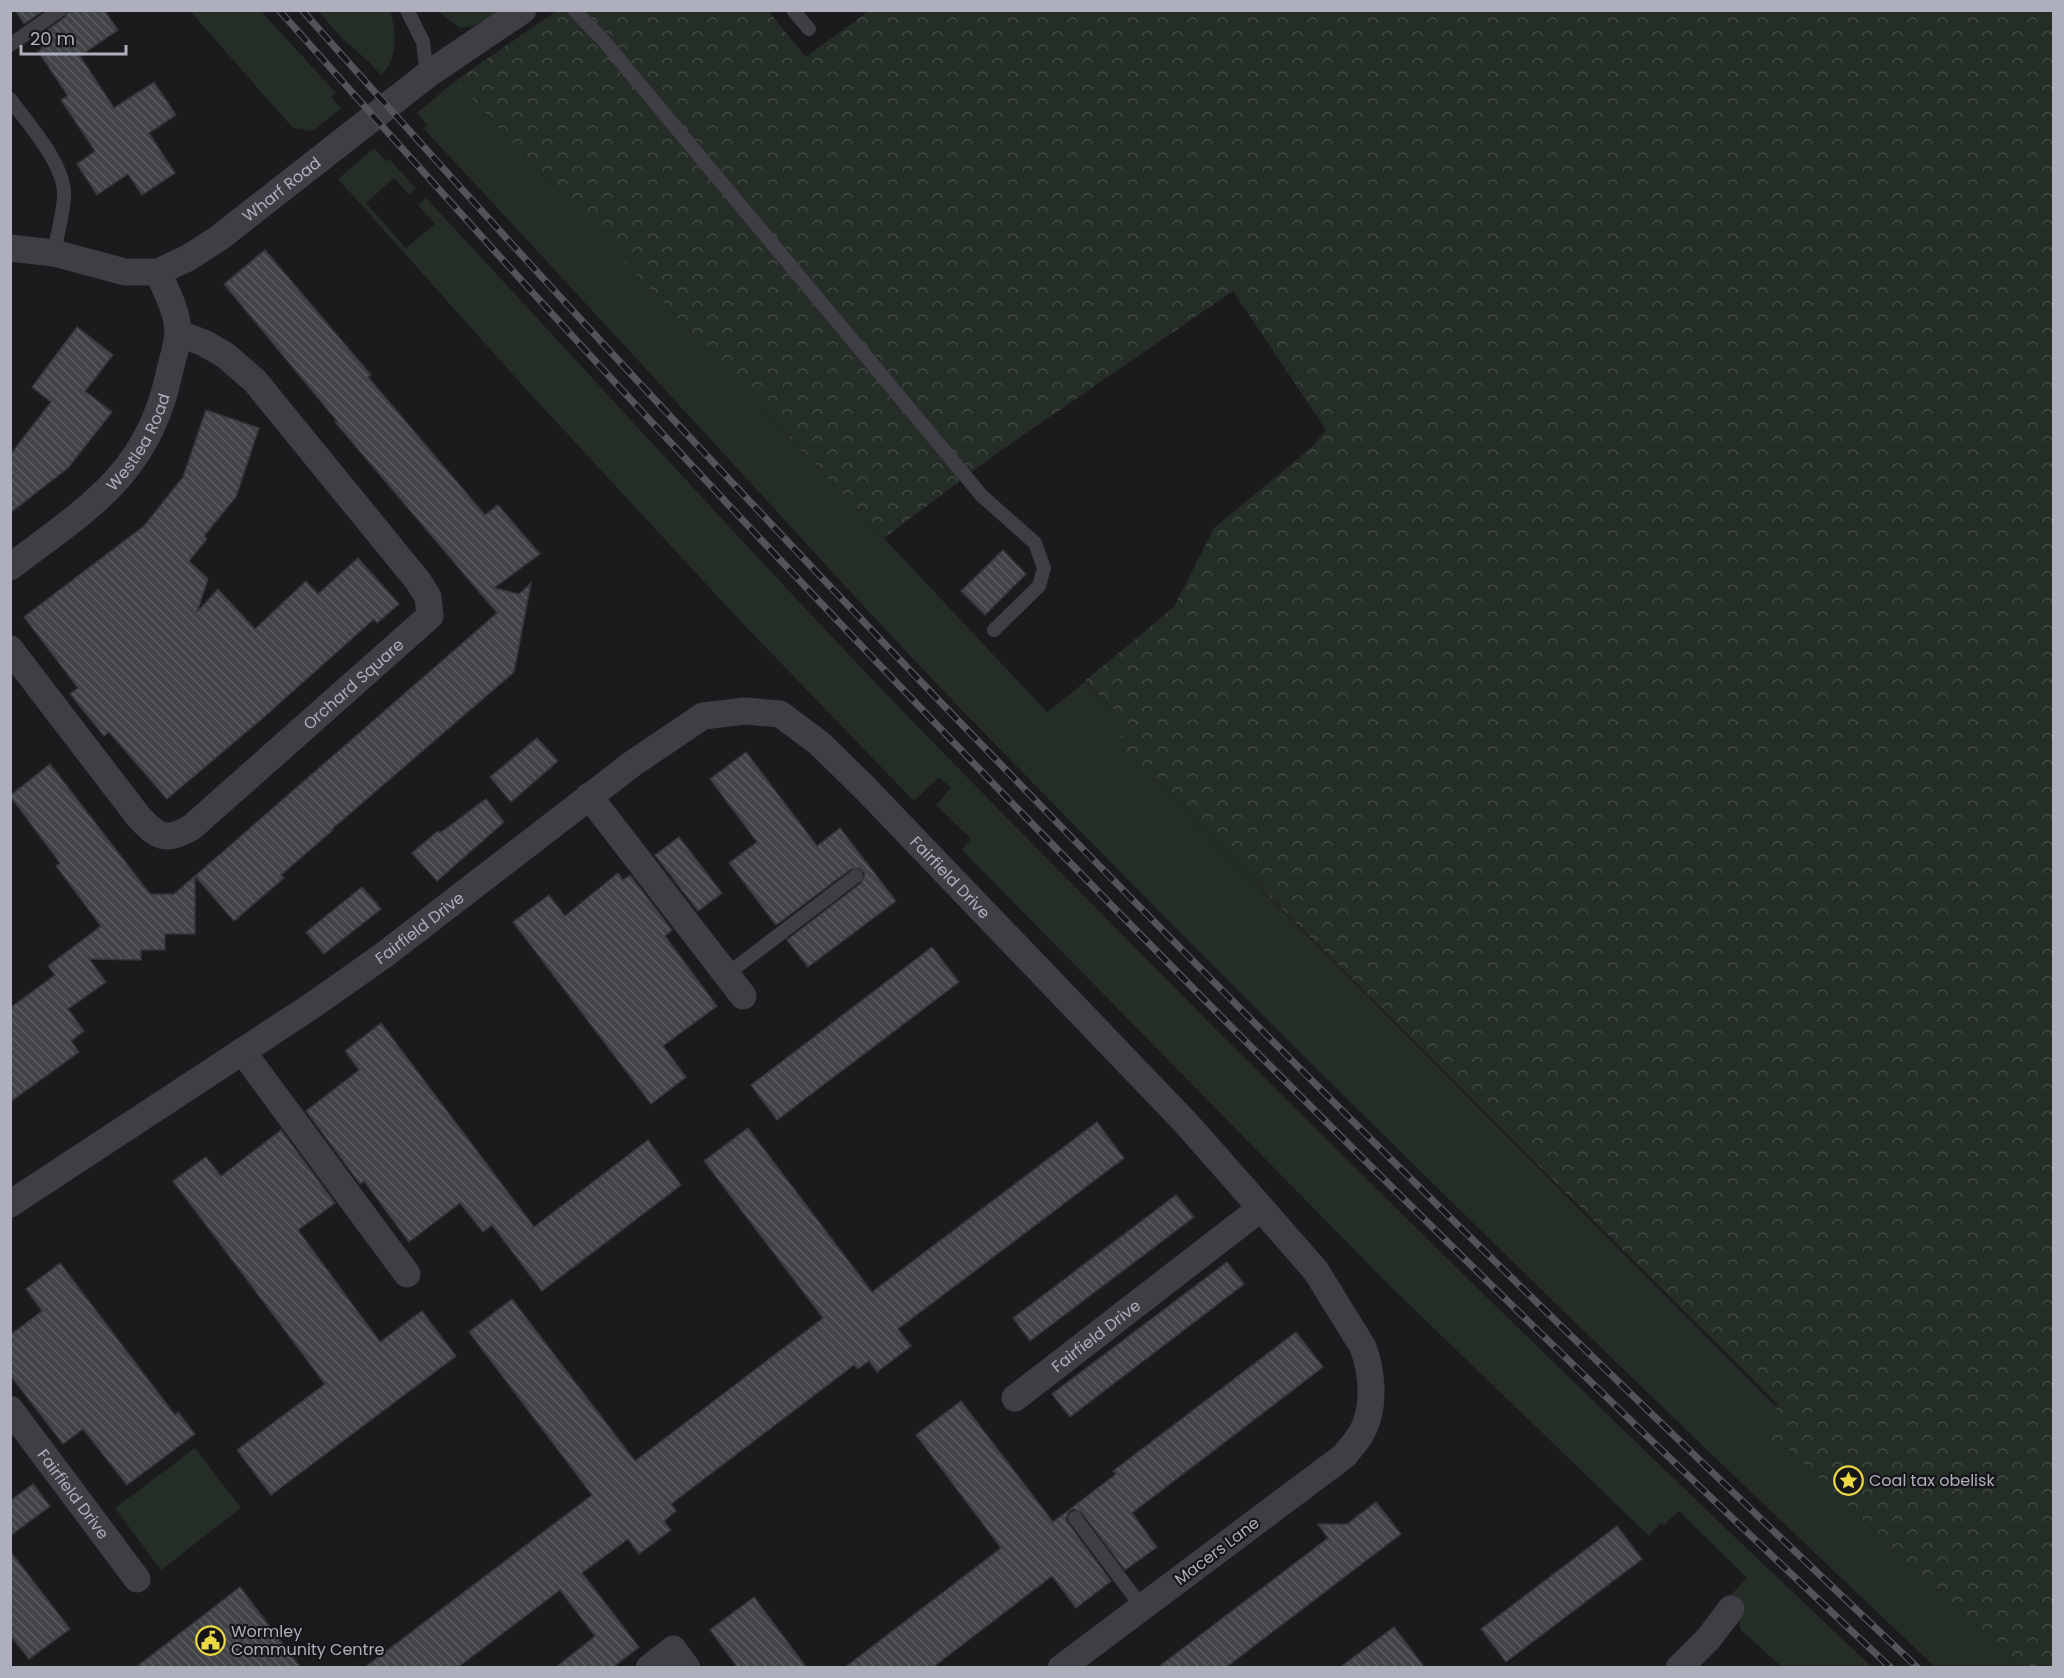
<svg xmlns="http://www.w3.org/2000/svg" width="2064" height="1678" font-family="Poppins,sans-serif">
<defs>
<pattern id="park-crowns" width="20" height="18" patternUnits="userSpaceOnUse" patternTransform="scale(1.5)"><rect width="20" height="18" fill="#252d27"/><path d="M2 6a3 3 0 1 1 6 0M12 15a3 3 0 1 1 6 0" fill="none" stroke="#424944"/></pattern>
<pattern id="building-back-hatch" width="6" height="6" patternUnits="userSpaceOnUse" patternTransform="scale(1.5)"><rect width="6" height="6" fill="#424347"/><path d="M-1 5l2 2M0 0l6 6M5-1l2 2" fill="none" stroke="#5b5c60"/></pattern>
</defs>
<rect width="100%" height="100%" fill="#1b1b1d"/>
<g fill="#252d27">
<path d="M 190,11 L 261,11 L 336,93 L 331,97 L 341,108 L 313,131 L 293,128 Z"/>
<path d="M 318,11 L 390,11 C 397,31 398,60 381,75 L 369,62 L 343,39 Z"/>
<path d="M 437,11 L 498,11 L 474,26 L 460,28 Z"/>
<path d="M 455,81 L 1047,712 L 1085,682 L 1130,726 L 1115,742 L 1782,1413 L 1763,1431 L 1775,1443 L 1786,1448 L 2020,1667 L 1935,1667 C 1602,1352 1273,1031 954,702 C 884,629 816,554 747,479 C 640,362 532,245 424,129 L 427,125 L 417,113 Z"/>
<path d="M 374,148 L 386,161 L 389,159 L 416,188 L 409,195 L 394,178 L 366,203 L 406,248 L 435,224 L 418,205 L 426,198 C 591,375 752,555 920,729 C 1231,1048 1548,1362 1872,1667 L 1782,1667 L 1740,1629 L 1739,1617 L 1724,1602 L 1747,1578 L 1679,1511 L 1664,1525 L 1661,1523 L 1649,1536 L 1388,1284 L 962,850 L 971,839 L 936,805 L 951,788 L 939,777 L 914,801 L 745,626 L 524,387 L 338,179 Z"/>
<path d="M 195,1448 L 241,1508 L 161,1570 L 115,1508 Z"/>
</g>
<path fill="url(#park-crowns)" d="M 558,10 L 768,11 L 806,57 L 870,10 L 2053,11 L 2053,1667 L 2020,1667 L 1786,1448 L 1775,1443 L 1762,1432 L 1781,1413 L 1776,1408 L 1778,1405 L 1115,742 L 1130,726 L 1085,681 L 1174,607 L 1214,528 L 1312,447 L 1326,430 L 1233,291 L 1000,451 L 884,538 L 455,81 Z"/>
<g fill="url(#building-back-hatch)" stroke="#363539" stroke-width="1.5">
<path d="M 15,10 L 44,10 L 24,24 Z"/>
<path d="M 69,10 L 104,10 L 118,30 L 80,56 L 114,108 L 154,82 L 176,115 L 149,133 L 175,173 L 142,195 L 128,174 L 97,195 L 77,164 L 95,151 L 61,100 L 68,96 L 38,51 L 42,49 L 35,39 L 65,17 Z"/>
<path d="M 265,250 L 371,375 L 368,377 L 485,515 L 498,505 L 540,554 L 494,588 L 519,594 L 531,583 L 514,672 L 332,829 L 333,830 L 281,875 L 284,878 L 234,921 L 195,876 L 497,613 L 335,422 L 337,421 L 224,284 Z"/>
<path d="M 77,327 L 113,355 L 85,391 L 112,412 L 68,468 L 10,513 L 10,455 L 51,402 L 32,387 Z"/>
<path d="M 206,410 L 259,428 L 236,497 L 204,536 L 207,539 L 189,561 L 208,579 L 197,612 L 218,589 L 255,629 L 306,581 L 318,594 L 358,558 L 399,604 L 377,623 L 374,619 L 264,717 L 167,799 L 109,732 L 104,736 L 70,694 L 78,688 L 24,617 L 144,526 L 183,477 Z"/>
<path d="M 1003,550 L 1026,574 L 985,615 L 961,591 Z"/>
<path d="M 537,738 L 558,761 L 511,802 L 490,777 Z"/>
<path d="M 746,752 L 817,846 L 840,828 L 896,901 L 808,967 L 787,940 L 861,883 L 865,874 L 859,868 L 851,869 L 776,925 L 729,863 L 757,842 L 710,779 Z"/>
<path d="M 50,764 L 150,894 L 174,894 L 195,876 L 195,934 L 165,934 L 165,950 L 141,950 L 141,960 L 89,959 L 106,982 L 68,1009 L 84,1031 L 71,1041 L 79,1052 L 10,1102 L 10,1008 L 55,975 L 48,966 L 101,926 L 56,866 L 60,863 L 10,796 Z"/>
<path d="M 486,799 L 504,822 L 437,881 L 412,853 L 438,831 L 440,833 Z"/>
<path d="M 679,837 L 722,893 L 698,911 L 655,855 Z"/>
<path d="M 618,873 L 623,880 L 630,875 L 672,930 L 665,936 L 717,1006 L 663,1046 L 686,1077 L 651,1104 L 513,922 L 549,895 L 565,916 Z"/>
<path d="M 362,887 L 381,909 L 324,954 L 306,932 Z"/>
<path d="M 932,947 L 959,982 L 777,1120 L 751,1085 Z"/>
<path d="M 381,1023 L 534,1227 L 648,1140 L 681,1185 L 542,1291 L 492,1225 L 483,1232 L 460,1203 L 409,1242 L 364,1181 L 360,1184 L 306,1111 L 359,1070 L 345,1051 Z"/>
<path d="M 1097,1122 L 1124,1158 L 898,1329 L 911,1346 L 877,1372 L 869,1361 L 858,1369 L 854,1365 L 671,1504 L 676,1511 L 664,1521 L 671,1530 L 639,1554 L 628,1539 L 582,1573 L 639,1647 L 612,1668 L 555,1668 L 595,1636 L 560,1590 L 457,1668 L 364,1668 L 592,1495 L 469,1332 L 512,1299 L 635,1461 L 823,1318 L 704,1161 L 748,1128 L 872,1292 Z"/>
<path d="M 281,1130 L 335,1203 L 298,1230 L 380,1342 L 422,1311 L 456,1356 L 271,1495 L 237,1450 L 325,1384 L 173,1181 L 206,1157 L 221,1176 Z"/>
<path d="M 1176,1195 L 1194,1217 L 1030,1341 L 1013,1318 Z"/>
<path d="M 1227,1262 L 1244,1284 L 1070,1417 L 1052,1394 Z"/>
<path d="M 60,1263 L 175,1415 L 178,1412 L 195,1434 L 127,1485 L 83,1429 L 63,1444 L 10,1375 L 10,1335 L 42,1311 L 26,1289 Z"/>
<path d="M 1296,1332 L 1323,1367 L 1132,1513 L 1157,1547 L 1125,1570 L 1082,1513 L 1074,1509 L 1069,1511 L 1066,1519 L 1068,1523 L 1111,1581 L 1076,1608 L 1052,1576 L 932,1668 L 844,1668 L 1001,1548 L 916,1435 L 961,1401 L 1053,1522 L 1116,1474 L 1113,1471 Z"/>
<path d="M 33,1484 L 50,1506 L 10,1536 L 10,1501 Z"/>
<path d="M 1376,1502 L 1401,1534 L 1372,1556 L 1225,1668 L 1157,1668 L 1328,1538 L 1318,1524 L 1347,1524 Z"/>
<path d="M 1617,1526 L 1642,1559 L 1506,1662 L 1481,1629 Z"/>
<path d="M 10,1551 L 70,1629 L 29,1659 L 10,1635 Z"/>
<path d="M 240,1587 L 301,1668 L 135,1668 Z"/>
<path d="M 754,1597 L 807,1668 L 738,1668 L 710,1630 Z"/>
<path d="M 1394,1627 L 1425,1668 L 1339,1668 Z"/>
</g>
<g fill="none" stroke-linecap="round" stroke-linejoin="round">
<g stroke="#3e3e44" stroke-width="14">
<path d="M 407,10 L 423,42 L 427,75"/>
<path d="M 574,10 L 603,40 L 982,496 L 1035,543 L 1044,568 L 1039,586 L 994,630"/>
<path d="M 793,10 L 809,29"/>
<path d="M 10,45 L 60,10"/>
<path d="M 10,99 C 29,125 66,165 64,197 C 63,215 57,235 54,253"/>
<path d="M 726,975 L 856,876"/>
<path d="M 1075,1518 L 1142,1607"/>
</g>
<g stroke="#3e3e44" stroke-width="27">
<path id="s1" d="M 10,248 L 54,253 L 125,272 L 158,272 L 188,258 L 219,238 L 427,75 L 523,10"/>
<path id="s2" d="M 10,567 C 87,509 148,474 169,374 C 172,361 177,346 178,333 C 178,312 166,291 158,272"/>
<path id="s3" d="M 10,649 L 138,816 C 157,837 166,843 192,827 L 430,616 L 428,597 L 418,581 L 255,381 L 225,355 L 204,343 L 178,333"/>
<path d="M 589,796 L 743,996"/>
<path d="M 242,1051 L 407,1274"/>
<path id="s4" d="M 10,1204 L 313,1005 L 384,955 L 632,764 L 703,716 L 745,711 L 780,714 L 819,743 L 865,788 L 1186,1123 L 1261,1208 L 1316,1271 L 1363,1347 C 1372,1372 1375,1404 1364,1428 C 1360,1438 1351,1447 1344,1456 L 1061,1668"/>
<path id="s5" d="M 1015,1398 L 1261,1208"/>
<path id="s6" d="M 10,1409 L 137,1579"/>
<path d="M 649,1668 L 673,1649 L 687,1668"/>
<path d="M 1679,1668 L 1708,1639 L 1731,1609"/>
</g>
<defs>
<g id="rail">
<path d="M 279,10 C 789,588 1329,1141 1891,1668"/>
<path d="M 302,10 C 813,589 1356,1138 1918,1668"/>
</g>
</defs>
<use href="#rail" stroke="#53535b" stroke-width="7"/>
<use href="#rail" stroke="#161618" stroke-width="4.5" stroke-dasharray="14" stroke-linecap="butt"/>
</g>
<defs>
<symbol id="sight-ring" viewBox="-11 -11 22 22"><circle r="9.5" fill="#161618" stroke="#ecd843" stroke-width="1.5"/><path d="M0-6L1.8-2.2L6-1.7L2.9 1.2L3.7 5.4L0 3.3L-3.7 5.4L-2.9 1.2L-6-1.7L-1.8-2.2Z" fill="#ecd843"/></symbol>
<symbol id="civic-ring" viewBox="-11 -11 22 22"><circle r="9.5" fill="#161618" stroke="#ecd843" stroke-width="1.5"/><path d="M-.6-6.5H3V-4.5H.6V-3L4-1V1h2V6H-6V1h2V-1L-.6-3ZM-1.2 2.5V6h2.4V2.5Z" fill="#ecd843"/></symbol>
</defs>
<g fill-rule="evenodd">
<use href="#sight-ring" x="1832" y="1464" width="33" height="33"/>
<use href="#civic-ring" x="194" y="1624" width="33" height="33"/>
</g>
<g text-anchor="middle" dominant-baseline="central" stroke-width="4.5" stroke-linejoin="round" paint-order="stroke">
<g font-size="16" fill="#aeafbc" stroke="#161618">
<text stroke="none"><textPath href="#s1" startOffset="300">Wharf Road</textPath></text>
<text stroke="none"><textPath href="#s2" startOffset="182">Westlea Road</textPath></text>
<text stroke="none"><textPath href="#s3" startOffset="489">Orchard Square</textPath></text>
<text stroke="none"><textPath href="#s4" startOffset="1162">Fairfield Drive</textPath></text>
<text stroke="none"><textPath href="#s4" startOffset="494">Fairfield Drive</textPath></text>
<text stroke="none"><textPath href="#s5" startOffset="102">Fairfield Drive</textPath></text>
<text stroke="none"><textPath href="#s6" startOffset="106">Fairfield Drive</textPath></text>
<text transform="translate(1217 1551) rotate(-37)">Macers Lane</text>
</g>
<g font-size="16" fill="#aeafbc" stroke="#161618" text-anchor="start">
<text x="1869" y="1480">Coal tax obelisk</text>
<text x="231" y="1631">Wormley<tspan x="231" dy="18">Community Centre</tspan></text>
</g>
</g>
<rect width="2064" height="1678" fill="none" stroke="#aeafbc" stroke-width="24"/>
<path d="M21 45v9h105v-9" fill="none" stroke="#aeafbc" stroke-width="3"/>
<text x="30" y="45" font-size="18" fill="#aeafbc" stroke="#161618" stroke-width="4.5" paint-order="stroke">20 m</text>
</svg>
